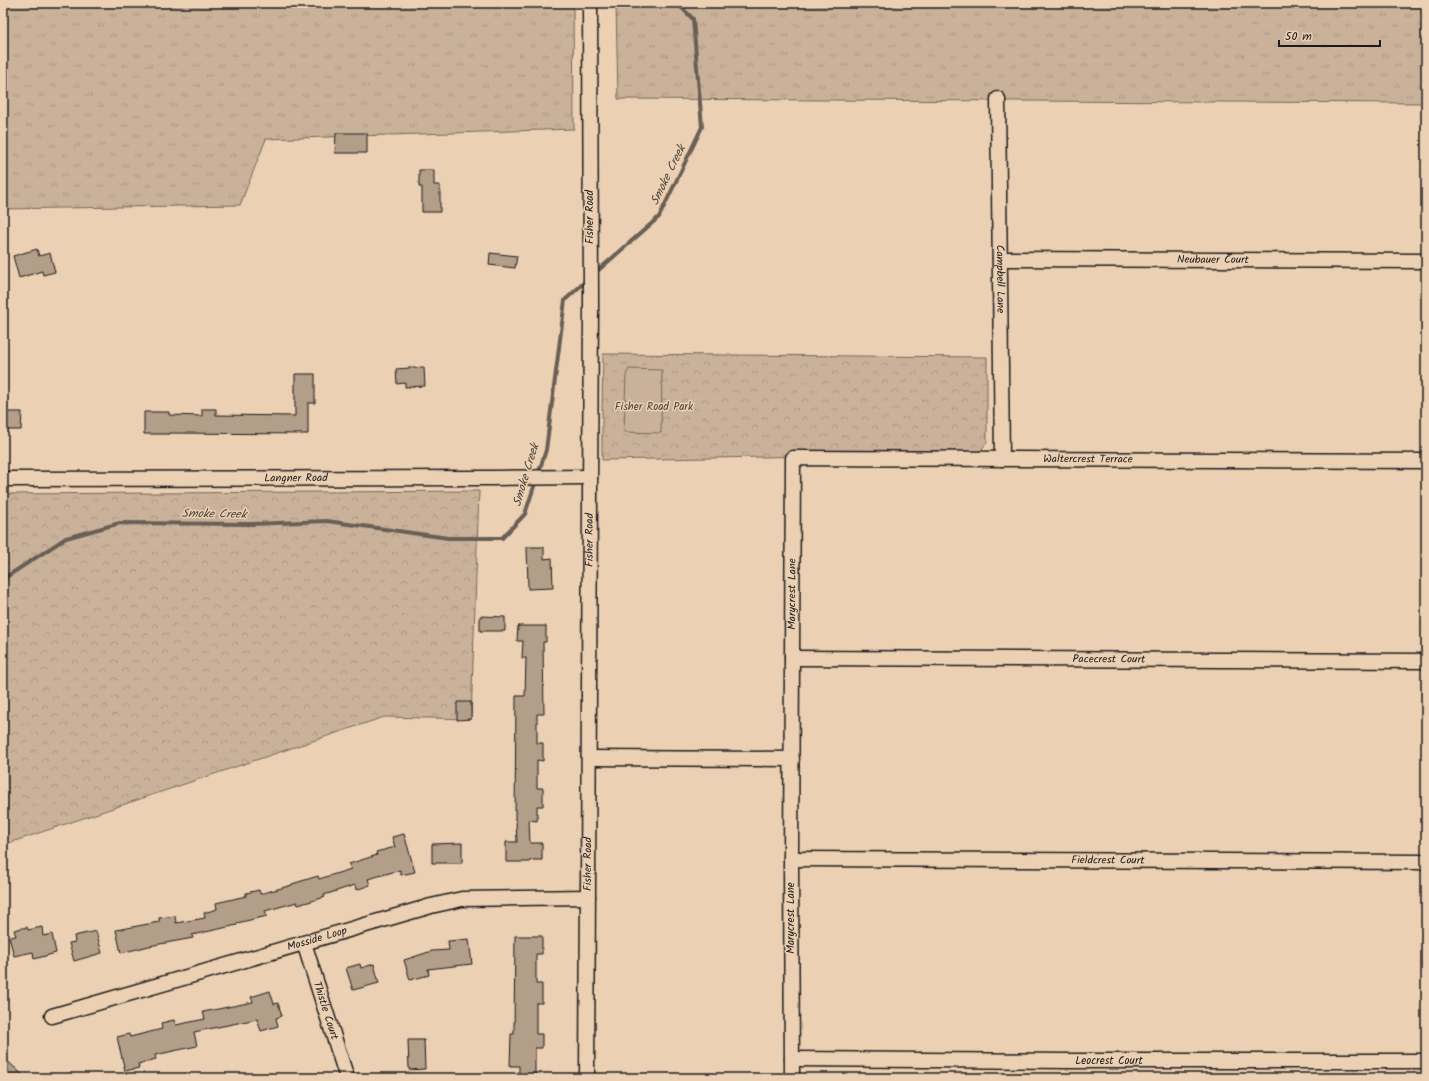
<svg xmlns="http://www.w3.org/2000/svg" width="1429" height="1081" font-family="Kalam,sans-serif">
<defs>
<pattern id="grass-tufts" width="24" height="20" patternUnits="userSpaceOnUse"><rect width="24" height="20" fill="#cab29a"/><path d="M3 7l-1-3M5 7V3M7 7l1-3M15 17l-1-3M17 17v-4M19 17l1-3" fill="none" stroke="#ad9884"/></pattern>
<pattern id="forest-crowns" width="20" height="18" patternUnits="userSpaceOnUse"><rect width="20" height="18" fill="#cab29a"/><path d="M2 6a3 3 0 1 1 6 0M12 15a3 3 0 1 1 6 0" fill="none" stroke="#ad9884"/></pattern>
</defs>
<rect width="100%" height="100%" fill="#ecd0b3"/>
<filter id="ink" filterUnits="userSpaceOnUse"><feTurbulence type="fractalNoise" baseFrequency=".025" numOctaves="2"/><feDisplacementMap in="SourceGraphic" scale="8" xChannelSelector="R" yChannelSelector="G"/><feConvolveMatrix kernelMatrix="1 2 1 2 8 2 1 2 1" color-interpolation-filters="sRGB"/></filter>
<g filter="url(#ink)">
<g fill="url(#grass-tufts)" stroke="#73675b">
<path d="M 3,3 L 573,3 L 574,129 L 266,139 L 240,205 L 3,209 Z"/>
<path d="M 616,3 L 1426,3 L 1426,103 L 618,99 Z"/>
</g>
<g fill="url(#forest-crowns)" stroke="#73675b">
<path d="M 603,354 L 987,357 L 987,442 L 979,453 L 602,460 L 602,410 Z"/>
<path d="M 479,491 L 471,719 L 384,717 L 3,845 L 3,494 Z"/>
</g>
<path fill="#cab29a" stroke="#73675b" d="M 629,369 L 662,370 L 661,433 L 624,432 L 626,375 Z"/>
<g fill="none" stroke-linecap="round" stroke-linejoin="round">
<g stroke="#695f54" stroke-width="4">
<path d="M 594,274 L 659,217 L 702,127 L 693,19 L 677,3"/>
<path d="M 3,579 L 66,538 L 120,523 L 252,524 L 327,521 L 448,538 L 502,538 L 525,514 L 546,450 L 565,300 L 587,280"/>
</g>
</g>
<g fill="#b29e89" stroke="#1c1c1c">
<path d="M 336,133 L 367,133 L 367,153 L 335,153 Z"/>
<path d="M 419,170 L 434,170 L 434,185 L 440,185 L 440,212 L 422,212 L 422,187 L 419,187 Z"/>
<path d="M 37,249 L 39,256 L 50,253 L 55,272 L 43,275 L 42,271 L 19,278 L 13,256 Z"/>
<path d="M 490,253 L 517,256 L 515,268 L 489,265 Z"/>
<path d="M 424,367 L 425,386 L 405,387 L 405,383 L 397,384 L 396,369 Z"/>
<path d="M 295,374 L 315,374 L 315,403 L 308,403 L 308,434 L 169,433 L 169,434 L 144,434 L 144,412 L 169,412 L 169,415 L 202,416 L 202,409 L 216,409 L 216,415 L 295,416 Z"/>
<path d="M 3,412 L 22,412 L 21,430 L 3,430 Z"/>
<path d="M 527,547 L 544,547 L 544,559 L 552,558 L 553,588 L 528,589 Z"/>
<path d="M 480,616 L 505,617 L 505,631 L 480,631 Z"/>
<path d="M 518,626 L 546,626 L 546,642 L 543,642 L 544,714 L 537,714 L 537,743 L 543,743 L 543,761 L 537,760 L 537,788 L 543,788 L 543,806 L 537,806 L 537,821 L 529,820 L 530,843 L 542,843 L 542,860 L 530,860 L 530,862 L 506,862 L 506,842 L 517,842 L 516,820 L 515,820 L 516,696 L 525,696 L 526,658 L 522,658 L 523,641 L 517,641 Z"/>
<path d="M 457,702 L 471,702 L 471,719 L 457,720 Z"/>
<path d="M 404,834 L 415,872 L 401,875 L 400,870 L 368,879 L 370,885 L 356,890 L 355,885 L 324,895 L 325,897 L 298,905 L 297,902 L 265,911 L 267,916 L 237,923 L 237,925 L 192,935 L 193,938 L 149,946 L 121,953 L 116,930 L 159,922 L 159,918 L 175,916 L 176,923 L 205,918 L 204,913 L 217,909 L 216,903 L 246,896 L 246,893 L 259,890 L 260,894 L 292,885 L 292,884 L 318,876 L 319,879 L 351,869 L 349,864 L 377,855 L 376,852 L 395,847 L 392,837 Z"/>
<path d="M 462,843 L 462,863 L 432,863 L 432,844 Z"/>
<path d="M 27,927 L 28,930 L 42,927 L 43,936 L 52,934 L 56,953 L 34,959 L 33,952 L 14,956 L 9,937 L 16,936 L 14,930 Z"/>
<path d="M 96,931 L 102,953 L 74,961 L 69,943 L 75,942 L 74,936 Z"/>
<path d="M 515,936 L 542,936 L 542,954 L 536,954 L 536,984 L 542,984 L 542,1003 L 536,1003 L 536,1034 L 542,1034 L 542,1048 L 535,1048 L 535,1078 L 519,1078 L 519,1066 L 510,1066 L 511,1034 L 514,1034 Z"/>
<path d="M 469,939 L 472,964 L 428,969 L 429,975 L 410,980 L 404,960 L 432,951 L 449,950 L 448,941 Z"/>
<path d="M 360,964 L 361,968 L 374,964 L 379,983 L 353,990 L 346,968 Z"/>
<path d="M 270,991 L 274,1004 L 278,1003 L 282,1016 L 276,1018 L 278,1026 L 261,1031 L 257,1019 L 194,1032 L 197,1046 L 155,1055 L 156,1059 L 138,1064 L 139,1068 L 125,1071 L 117,1037 L 129,1034 L 130,1037 L 162,1029 L 161,1023 L 174,1020 L 176,1025 L 205,1019 L 203,1012 L 253,1002 L 251,997 Z"/>
<path d="M 408,1040 L 424,1040 L 425,1069 L 409,1070 Z"/>
<path d="M 3,1057 L 26,1078 L 3,1078 Z"/>
</g>
<g fill="none" stroke-linecap="round" stroke-linejoin="round">
<defs>
<g id="minor">
<path id="s1" d="M 998,99 L 1002,459"/>
<path id="s2" d="M 1000,259 L 1426,261"/>
<path id="s3" d="M 3,479 L 489,478 L 590,477"/>
<path id="s4" d="M 792,658 L 1426,661"/>
<path d="M 589,758 L 792,759"/>
<path id="s5" d="M 791,859 L 1426,862"/>
<path id="s6" d="M 304,943 L 347,1078"/>
<path id="s7" d="M 52,1016 L 431,906 L 462,899 L 588,897"/>
<path id="s8" d="M 792,1059 L 1068,1061 L 1426,1061"/>
<path id="s9" d="M 587,1078 L 591,304 L 590,3"/>
<path id="s10" d="M 792,1078 L 791,859 L 793,458 L 1426,461"/>
</g>
</defs>
<use href="#minor" stroke="#1c1c1c" stroke-width="17"/>
<use href="#minor" stroke="#ecd0b3" stroke-width="14"/>
</g>
</g>
<g text-anchor="middle" dominant-baseline="central" stroke-width="3" stroke-linejoin="round" paint-order="stroke">
<g font-size="11" fill="#1c1c1c" stroke="#ecd0b3">
<text transform="translate(590 217) rotate(-90)">Fisher Road</text>
<text stroke="none"><textPath href="#s2" startOffset="213">Neubauer Court</textPath></text>
<text stroke="none"><textPath href="#s1" startOffset="180">Campbell Lane</textPath></text>
<text stroke="none"><textPath href="#s10" startOffset="915">Waltercrest Terrace</textPath></text>
<text stroke="none"><textPath href="#s3" startOffset="293">Langner Road</textPath></text>
<text stroke="none"><textPath href="#s9" startOffset="538">Fisher Road</textPath></text>
<text stroke="none"><textPath href="#s10" startOffset="484">Marycrest Lane</textPath></text>
<text stroke="none"><textPath href="#s4" startOffset="317">Pacecrest Court</textPath></text>
<text stroke="none"><textPath href="#s5" startOffset="317">Fieldcrest Court</textPath></text>
<text stroke="none"><textPath href="#s9" startOffset="214">Fisher Road</textPath></text>
<text transform="translate(791 918) rotate(-90)">Marycrest Lane</text>
<text stroke="none"><textPath href="#s7" startOffset="276">Mosside Loop</textPath></text>
<text stroke="none"><textPath href="#s6" startOffset="71">Thistle Court</textPath></text>
<text stroke="none"><textPath href="#s8" startOffset="317">Leocrest Court</textPath></text>
</g>
<g font-size="11" fill="#48423c" stroke="#ecd0b3">
<text x="654" y="407">Fisher Road Park</text>
</g>
<g font-size="12" font-style="italic" fill="#49433d" stroke="#ecd0b3">
<text transform="translate(668 175) rotate(-64)">Smoke Creek</text>
<text transform="translate(526 475) rotate(-73)">Smoke Creek</text>
<text transform="translate(214 514) rotate(1)">Smoke Creek</text>
</g>
</g>
<rect width="1429" height="1081" fill="none" stroke="#ecd0b3" stroke-width="16"/>
<rect x="8" y="8" width="1413" height="1065" fill="none" stroke="#1c1c1c" stroke-width="1.5" filter="url(#ink)"/>
<path d="M1279 40v6h101v-6" fill="none" stroke="#1c1c1c" stroke-width="2"/>
<text x="1285" y="40" font-size="12" fill="#1c1c1c" stroke="#ecd0b3" stroke-width="3" paint-order="stroke">50 m</text>
</svg>
